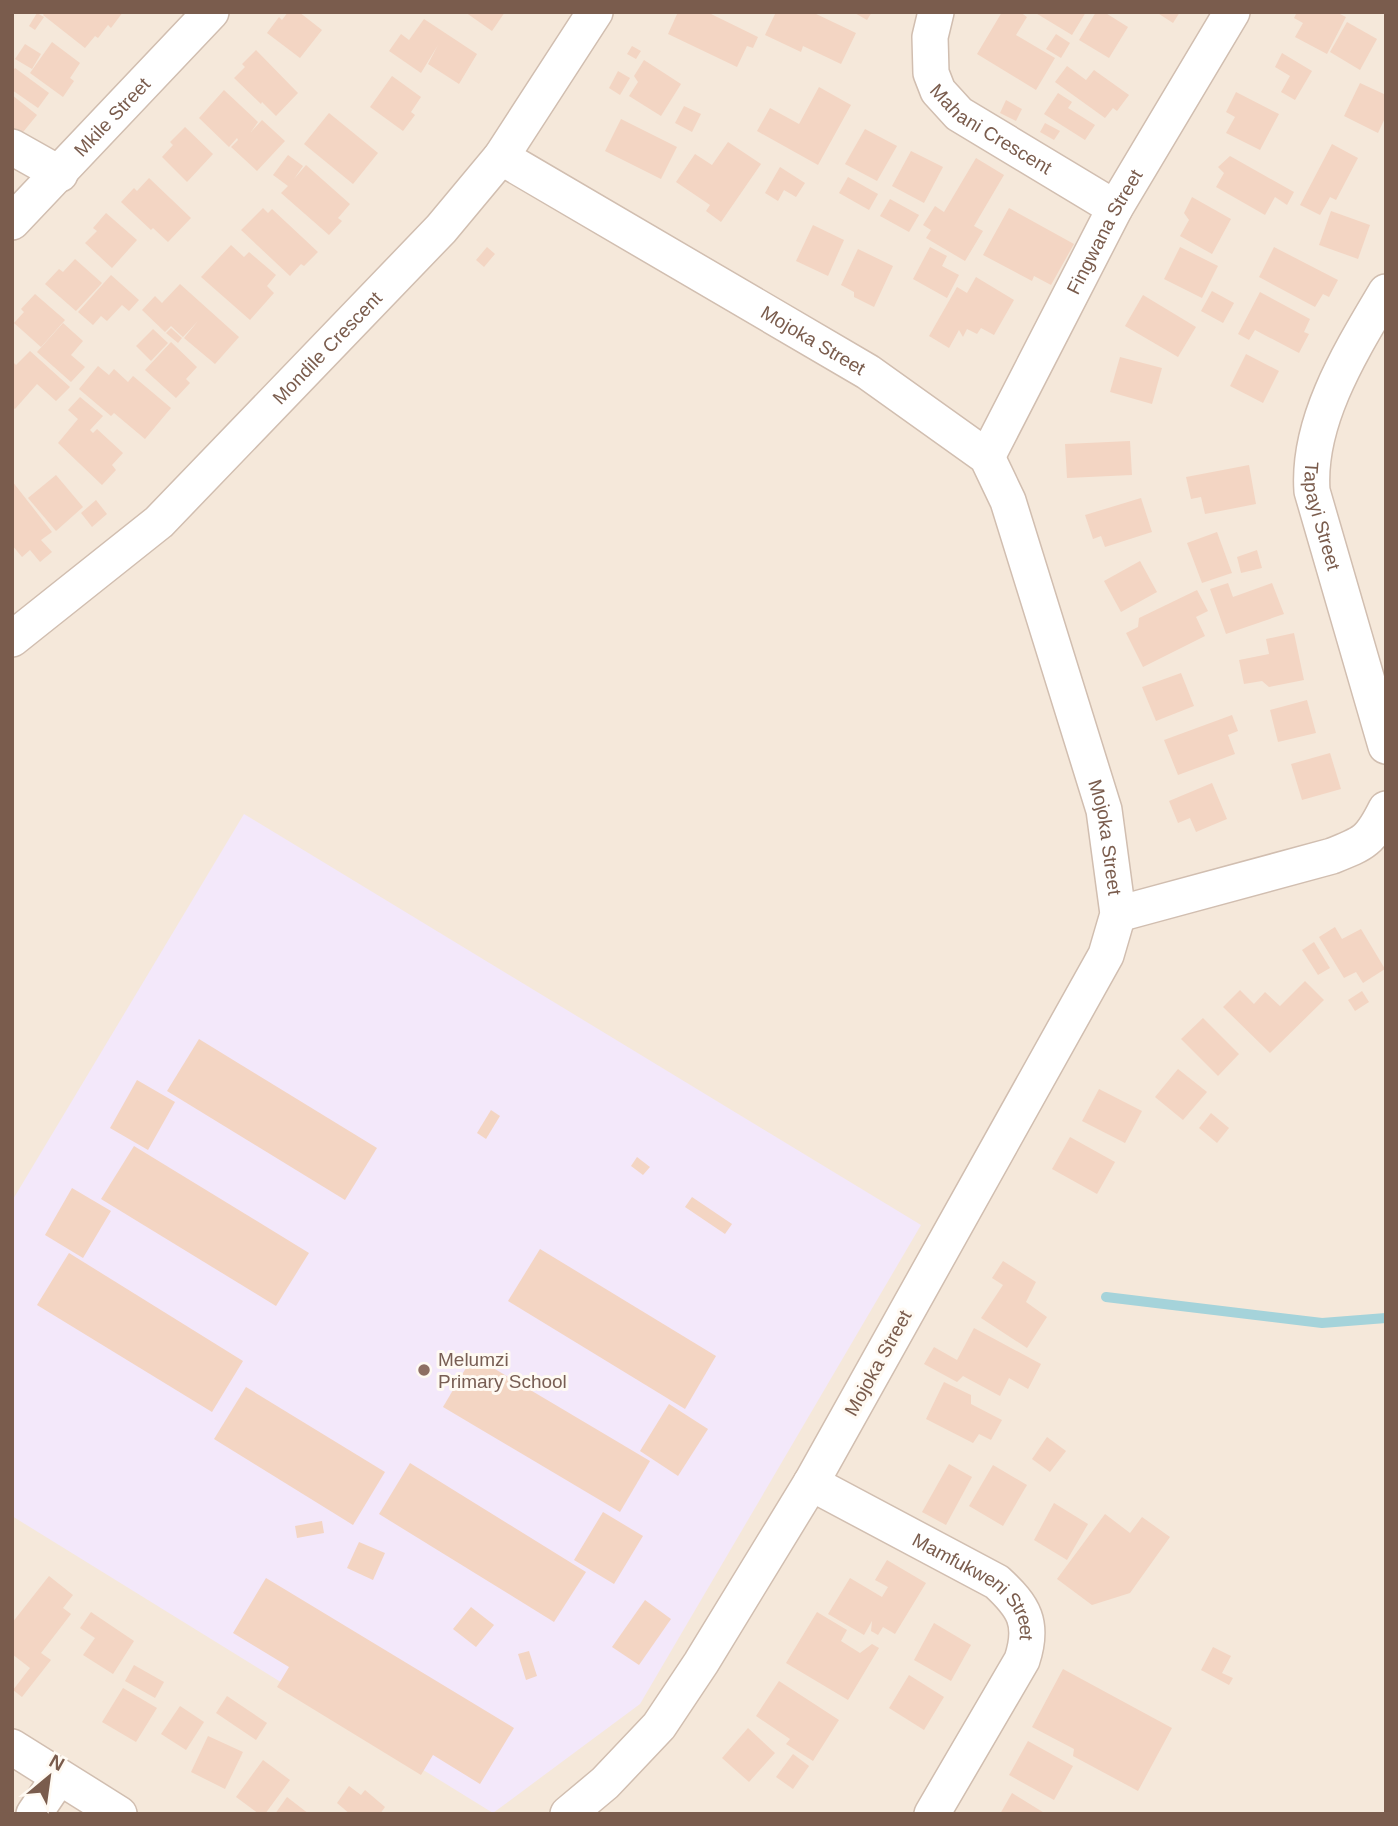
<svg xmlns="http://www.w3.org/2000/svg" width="1398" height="1826" font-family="Arial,sans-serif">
<rect width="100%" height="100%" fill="#fdf6ec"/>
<rect fill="#f5e8da" x="12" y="12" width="1374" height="1802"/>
<path fill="#f3e8fa" d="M 244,814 L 921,1225 L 640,1704 L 493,1813 L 12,1516 L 12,1201 Z"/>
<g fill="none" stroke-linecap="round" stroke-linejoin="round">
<path stroke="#a5d3da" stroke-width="10" d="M 1106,1297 L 1322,1323 L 1386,1318"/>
</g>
<g fill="#f3d5c3">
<path d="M 45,12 L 123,12 L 111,28 L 108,25 L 98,38 L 95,36 L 85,48 L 43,15 Z"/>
<path d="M 288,12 L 299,12 L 322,30 L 300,58 L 267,33 L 279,17 L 282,20 Z"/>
<path d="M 465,12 L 505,12 L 492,31 Z"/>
<path d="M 678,12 L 707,12 L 758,37 L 753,48 L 747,46 L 737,67 L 668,34 Z"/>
<path d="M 776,12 L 812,12 L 856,33 L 841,64 L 803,46 L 801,52 L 765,35 Z"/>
<path d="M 853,12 L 872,12 L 867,20 Z"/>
<path d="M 1002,12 L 1020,12 L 1027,17 L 1016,35 L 1055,58 L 1036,90 L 977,54 Z"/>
<path d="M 1034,12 L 1086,12 L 1072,35 Z"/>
<path d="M 1096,12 L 1104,12 L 1128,27 L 1109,58 L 1079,40 Z"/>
<path d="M 1156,12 L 1180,12 L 1173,23 Z"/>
<path d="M 1297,12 L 1336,12 L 1346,17 L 1327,54 L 1295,37 L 1303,23 L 1294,18 Z"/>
<path d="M 37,13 L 44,17 L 35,30 L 29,26 Z"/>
<path d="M 424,19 L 477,54 L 459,84 L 428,64 L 438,45 L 421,73 L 389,51 L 401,34 L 409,40 Z"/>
<path d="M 1347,22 L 1377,39 L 1360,70 L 1330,52 Z"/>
<path d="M 1056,34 L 1070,43 L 1061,58 L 1046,49 Z"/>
<path d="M 52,42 L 80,63 L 70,78 L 74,81 L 63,97 L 30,73 Z"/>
<path d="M 25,44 L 41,54 L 32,69 L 15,59 Z"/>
<path d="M 632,46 L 641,51 L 636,59 L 627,54 Z"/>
<path d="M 256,50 L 298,93 L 276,116 L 262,102 L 261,104 L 234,78 L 245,67 L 242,64 Z"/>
<path d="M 1282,53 L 1312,71 L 1295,100 L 1281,92 L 1290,76 L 1275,67 Z"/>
<path d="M 644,60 L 681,84 L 661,116 L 629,96 L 638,82 L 634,76 Z"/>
<path d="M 1067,66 L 1086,80 L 1094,70 L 1129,95 L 1117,111 L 1113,108 L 1105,118 L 1055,82 Z"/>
<path d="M 15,68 L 49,93 L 38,108 L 12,90 L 12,72 Z"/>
<path d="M 618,71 L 630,78 L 620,95 L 609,88 Z"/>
<path d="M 392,76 L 421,97 L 411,112 L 415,115 L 403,131 L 370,107 Z"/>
<path d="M 1360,83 L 1386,95 L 1386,116 L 1378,133 L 1344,116 Z"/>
<path d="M 819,87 L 851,105 L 818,165 L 757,131 L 770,108 L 799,124 Z"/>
<path d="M 224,90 L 258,122 L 251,132 L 262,120 L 285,141 L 257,171 L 231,147 L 238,140 L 237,138 L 229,147 L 199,118 Z"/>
<path d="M 1236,92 L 1279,114 L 1260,150 L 1226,133 L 1235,117 L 1226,112 Z"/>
<path d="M 1058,93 L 1072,102 L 1068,108 L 1095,125 L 1085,140 L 1044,114 Z"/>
<path d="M 12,95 L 37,115 L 19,137 L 12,132 Z"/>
<path d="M 1006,100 L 1022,109 L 1016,121 L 1000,113 Z"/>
<path d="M 684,106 L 701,114 L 692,132 L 675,123 Z"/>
<path d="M 329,113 L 378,153 L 353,184 L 304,144 Z"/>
<path d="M 621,119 L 677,147 L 661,179 L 605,151 Z"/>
<path d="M 1045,123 L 1060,131 L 1054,140 L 1040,132 Z"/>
<path d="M 185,127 L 213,154 L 187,182 L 162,157 L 173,145 L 170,142 Z"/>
<path d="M 865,129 L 897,146 L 877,181 L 845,164 Z"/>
<path d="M 728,142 L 761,164 L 721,222 L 706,211 L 710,205 L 676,182 L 695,154 L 712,165 Z"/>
<path d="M 1332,144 L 1358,158 L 1336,200 L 1330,197 L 1320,215 L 1300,205 Z"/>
<path d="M 911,151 L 943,167 L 924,203 L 892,186 Z"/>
<path d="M 288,155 L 303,166 L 294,179 L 306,165 L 350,204 L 338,218 L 342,221 L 329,235 L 281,193 L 288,186 L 273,175 Z"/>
<path d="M 1230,156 L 1294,192 L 1287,205 L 1275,197 L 1265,215 L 1216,187 L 1224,173 L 1218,167 Z"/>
<path d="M 976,158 L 1004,175 L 974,226 L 983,231 L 965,261 L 926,238 L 931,230 L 923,225 L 935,206 L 944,212 Z"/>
<path d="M 780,167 L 805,183 L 796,197 L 784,190 L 778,201 L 765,193 Z"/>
<path d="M 848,177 L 878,194 L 869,210 L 839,193 Z"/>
<path d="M 149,178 L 191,218 L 168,242 L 153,228 L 151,230 L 121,202 L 134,188 L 137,191 Z"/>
<path d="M 1192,197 L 1231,219 L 1212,254 L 1180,236 L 1189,220 L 1184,213 Z"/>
<path d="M 890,199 L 919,215 L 909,232 L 880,216 Z"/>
<path d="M 263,208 L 268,213 L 272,209 L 318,252 L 304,266 L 301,264 L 290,276 L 241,230 Z"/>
<path d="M 1009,208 L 1074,244 L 1051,285 L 1034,276 L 1032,281 L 983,255 Z"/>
<path d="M 1331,211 L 1370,225 L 1358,259 L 1319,245 Z"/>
<path d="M 106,213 L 137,240 L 112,268 L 85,243 L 97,231 L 93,228 Z"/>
<path d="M 813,225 L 844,240 L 828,276 L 796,261 Z"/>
<path d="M 231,245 L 244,257 L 249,252 L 276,275 L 267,286 L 274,293 L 250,320 L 201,277 Z"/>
<path d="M 487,247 L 495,254 L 484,267 L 476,260 Z"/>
<path d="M 930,247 L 947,256 L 942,266 L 959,275 L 947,298 L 913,279 Z"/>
<path d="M 1180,247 L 1218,266 L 1202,298 L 1164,279 Z"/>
<path d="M 1274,247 L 1338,280 L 1329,297 L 1323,294 L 1315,307 L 1259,277 Z"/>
<path d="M 858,249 L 893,266 L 874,307 L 854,297 L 854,292 L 841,285 Z"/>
<path d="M 75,259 L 102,283 L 76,311 L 45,284 L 59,269 L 63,272 Z"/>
<path d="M 111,275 L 139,300 L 129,311 L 122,305 L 107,321 L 101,316 L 93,325 L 78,312 Z"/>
<path d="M 976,277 L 1014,300 L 994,335 L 981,328 L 977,334 L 967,329 L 963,337 L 959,330 L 949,348 L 929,336 L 957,287 L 967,293 Z"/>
<path d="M 180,284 L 239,337 L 215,364 L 184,338 L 198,321 L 183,337 L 171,326 L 165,332 L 142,310 L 155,296 L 162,303 Z"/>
<path d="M 1212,291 L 1234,303 L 1223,323 L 1201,311 Z"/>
<path d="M 1260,292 L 1310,319 L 1304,332 L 1309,334 L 1299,353 L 1255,330 L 1249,340 L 1238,334 Z"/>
<path d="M 35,294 L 65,320 L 41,347 L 14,323 L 24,312 L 21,309 Z"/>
<path d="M 1143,295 L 1196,327 L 1178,357 L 1125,326 Z"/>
<path d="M 63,323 L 83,341 L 71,355 L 85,367 L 71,382 L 37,352 Z"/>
<path d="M 171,328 L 182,338 L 178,343 L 166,333 Z"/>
<path d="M 153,329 L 168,343 L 151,361 L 136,346 Z"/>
<path d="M 171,342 L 197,367 L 186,379 L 190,383 L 176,398 L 145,370 Z"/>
<path d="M 30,351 L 70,387 L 56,401 L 37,384 L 15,409 L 12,407 L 12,361 L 16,365 Z"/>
<path d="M 1246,354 L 1279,371 L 1263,403 L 1230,386 Z"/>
<path d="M 1120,357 L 1162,368 L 1152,404 L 1110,392 Z"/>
<path d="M 98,366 L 109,375 L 114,369 L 128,382 L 133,376 L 171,408 L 145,439 L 114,413 L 111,416 L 79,389 Z"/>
<path d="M 80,397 L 103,416 L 90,430 L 93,433 L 97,429 L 123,453 L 112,465 L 116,470 L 102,485 L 58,443 L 78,419 L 68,410 Z"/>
<path d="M 1130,441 L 1132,475 L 1067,478 L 1065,444 Z"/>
<path d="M 1249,465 L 1256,504 L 1205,514 L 1201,497 L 1191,499 L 1186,477 Z"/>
<path d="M 56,475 L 83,507 L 56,531 L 28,498 Z"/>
<path d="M 12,481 L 52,532 L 41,540 L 52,552 L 40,562 L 30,550 L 22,557 L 12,545 Z"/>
<path d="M 1141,498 L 1152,532 L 1105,547 L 1101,536 L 1093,539 L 1085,515 Z"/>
<path d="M 96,500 L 107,514 L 92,527 L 81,513 Z"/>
<path d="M 1217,532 L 1232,573 L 1202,583 L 1187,543 Z"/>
<path d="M 1257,550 L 1262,568 L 1241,573 L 1237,557 Z"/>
<path d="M 1140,561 L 1157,592 L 1121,612 L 1104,581 Z"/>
<path d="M 1228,583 L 1233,597 L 1272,583 L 1284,614 L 1226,634 L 1210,589 Z"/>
<path d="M 1197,590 L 1208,611 L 1196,617 L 1205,636 L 1143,667 L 1126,633 L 1138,627 L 1139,618 Z"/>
<path d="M 1294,633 L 1304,680 L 1269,687 L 1262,681 L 1244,684 L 1239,660 L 1269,654 L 1266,639 Z"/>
<path d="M 1181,673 L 1194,706 L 1156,721 L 1142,687 Z"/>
<path d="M 1307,700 L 1316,733 L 1278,742 L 1270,710 Z"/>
<path d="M 1232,715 L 1238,731 L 1228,735 L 1235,754 L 1178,775 L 1164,740 Z"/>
<path d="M 1330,753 L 1341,789 L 1302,800 L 1291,764 Z"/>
<path d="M 1212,783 L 1227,819 L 1196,832 L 1190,818 L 1178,823 L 1169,801 Z"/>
<path d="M 1335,927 L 1342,939 L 1361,929 L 1385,969 L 1363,983 L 1356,972 L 1344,978 L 1319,937 Z"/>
<path d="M 1314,942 L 1330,968 L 1318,975 L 1302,950 Z"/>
<path d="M 1305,981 L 1324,1000 L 1270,1053 L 1223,1007 L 1240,990 L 1254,1004 L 1265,992 L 1280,1006 Z"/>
<path d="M 1362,991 L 1369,1002 L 1355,1011 L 1348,1000 Z"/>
<path d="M 1203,1018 L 1239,1054 L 1218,1076 L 1181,1039 Z"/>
<path d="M 199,1039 L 377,1148 L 345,1200 L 167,1091 Z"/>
<path d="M 1178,1069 L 1207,1092 L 1183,1120 L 1155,1097 Z"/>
<path d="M 137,1080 L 175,1102 L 148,1150 L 110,1128 Z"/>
<path d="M 1099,1089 L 1142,1111 L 1125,1143 L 1082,1121 Z"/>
<path d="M 491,1110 L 500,1116 L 486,1139 L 477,1133 Z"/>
<path d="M 1211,1113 L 1229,1128 L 1217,1143 L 1199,1128 Z"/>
<path d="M 1070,1137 L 1115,1162 L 1097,1194 L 1052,1169 Z"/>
<path d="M 134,1146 L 309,1253 L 276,1306 L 101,1199 Z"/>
<path d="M 637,1157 L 650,1167 L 643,1175 L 631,1166 Z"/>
<path d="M 72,1188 L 111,1211 L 83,1258 L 45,1235 Z"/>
<path d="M 692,1197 L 732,1224 L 725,1234 L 685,1207 Z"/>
<path d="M 540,1249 L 716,1356 L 685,1409 L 508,1301 Z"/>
<path d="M 69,1253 L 243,1361 L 212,1412 L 37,1305 Z"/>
<path d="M 1003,1261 L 1036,1282 L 1026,1302 L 1047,1317 L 1027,1348 L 981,1318 L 1003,1285 L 992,1278 Z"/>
<path d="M 974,1328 L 1041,1364 L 1028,1389 L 1009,1378 L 1000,1396 L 963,1376 L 957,1382 L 924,1364 L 934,1347 L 957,1360 Z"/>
<path d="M 473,1356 L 650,1461 L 620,1512 L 443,1407 Z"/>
<path d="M 944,1382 L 971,1395 L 971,1404 L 1002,1420 L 991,1440 L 979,1434 L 973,1443 L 926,1419 Z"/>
<path d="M 246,1387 L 385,1472 L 353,1525 L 214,1439 Z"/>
<path d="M 669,1404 L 708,1429 L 678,1476 L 640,1451 Z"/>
<path d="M 1047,1437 L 1066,1451 L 1050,1472 L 1032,1459 Z"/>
<path d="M 410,1463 L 586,1572 L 554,1622 L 379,1514 Z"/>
<path d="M 949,1464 L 972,1477 L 946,1525 L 922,1512 Z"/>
<path d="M 993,1465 L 1027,1485 L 1003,1526 L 969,1506 Z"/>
<path d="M 1054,1503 L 1088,1524 L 1067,1560 L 1034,1540 Z"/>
<path d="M 603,1512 L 643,1536 L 614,1584 L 574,1560 Z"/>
<path d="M 1105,1514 L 1130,1533 L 1142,1517 L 1170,1537 L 1130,1593 L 1092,1605 L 1057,1579 Z"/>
<path d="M 322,1521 L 324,1533 L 297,1538 L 295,1526 Z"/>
<path d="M 359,1542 L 385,1553 L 373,1580 L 347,1568 Z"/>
<path d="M 887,1560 L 926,1583 L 895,1634 L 883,1627 L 878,1635 L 871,1631 L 872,1621 L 864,1635 L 828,1614 L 850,1578 L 882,1597 L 888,1587 L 875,1580 Z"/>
<path d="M 49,1576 L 73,1595 L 63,1608 L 71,1614 L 41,1653 L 51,1660 L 22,1697 L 13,1690 L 30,1668 L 12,1654 L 12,1623 Z"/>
<path d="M 266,1578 L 514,1728 L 480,1784 L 433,1755 L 421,1775 L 277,1687 L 289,1667 L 233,1633 Z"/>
<path d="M 645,1600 L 671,1619 L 639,1665 L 612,1647 Z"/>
<path d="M 471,1607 L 494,1625 L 476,1647 L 453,1629 Z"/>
<path d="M 91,1612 L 134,1641 L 113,1674 L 83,1655 L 95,1638 L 80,1628 Z"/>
<path d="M 817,1612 L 847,1630 L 841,1641 L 860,1653 L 872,1644 L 879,1648 L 848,1700 L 786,1663 Z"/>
<path d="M 934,1623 L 971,1645 L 951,1681 L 914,1660 Z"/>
<path d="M 1213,1647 L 1231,1656 L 1222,1673 L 1233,1678 L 1229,1685 L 1201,1670 Z"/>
<path d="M 529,1651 L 537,1676 L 526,1680 L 518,1654 Z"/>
<path d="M 134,1665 L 164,1682 L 155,1698 L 125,1681 Z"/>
<path d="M 1063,1669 L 1172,1728 L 1138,1791 L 1073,1756 L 1074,1749 L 1032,1727 Z"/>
<path d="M 909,1675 L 944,1697 L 924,1730 L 889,1708 Z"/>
<path d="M 779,1681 L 839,1720 L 813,1761 L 786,1744 L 790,1739 L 756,1716 Z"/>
<path d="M 123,1688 L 157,1708 L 136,1742 L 102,1722 Z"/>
<path d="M 227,1696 L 267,1723 L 256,1740 L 216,1713 Z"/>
<path d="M 180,1706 L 204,1722 L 186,1750 L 161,1734 Z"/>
<path d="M 748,1728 L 775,1753 L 749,1782 L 722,1758 Z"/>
<path d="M 208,1736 L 243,1752 L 225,1789 L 191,1772 Z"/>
<path d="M 1028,1741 L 1073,1766 L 1054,1800 L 1009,1775 Z"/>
<path d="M 793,1754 L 809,1766 L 793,1789 L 776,1777 Z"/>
<path d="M 263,1760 L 290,1780 L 265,1814 L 259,1814 L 236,1797 Z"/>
<path d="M 349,1786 L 361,1795 L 365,1790 L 385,1807 L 380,1814 L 350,1814 L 337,1803 Z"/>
<path d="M 1012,1793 L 1046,1814 L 1000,1814 Z"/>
<path d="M 287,1797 L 309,1814 L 275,1814 Z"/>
</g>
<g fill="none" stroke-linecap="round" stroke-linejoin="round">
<defs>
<g id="street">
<path id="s1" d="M 936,12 L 930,37 L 931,73 L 938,91 L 959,114 L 1115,208"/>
<path d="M 12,147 L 60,174"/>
<path id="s2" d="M 501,157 L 868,372 L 987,457 L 1008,501 L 1104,810 L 1118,914 L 1106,955 L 811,1483 L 701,1663 L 659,1726 L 605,1783 L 568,1814"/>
<path id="s3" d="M 12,222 L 211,12"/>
<path id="s4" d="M 1386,292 C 1351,351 1307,421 1312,491 L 1386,746"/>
<path id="s5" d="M 987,457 L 1115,208 L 1232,12"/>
<path id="s6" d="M 12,639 L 159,522 L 441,229 L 501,157 L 595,12"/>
<path d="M 1118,914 L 1332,856 C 1365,843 1370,841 1386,809"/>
<path id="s7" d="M 811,1483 L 997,1582 C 1024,1607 1034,1623 1022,1660 L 932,1814"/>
<path d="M 12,1747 L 119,1814"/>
<path d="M 34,1814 L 59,1777"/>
</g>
</defs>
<use href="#street" stroke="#d1beb0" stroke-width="38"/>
<use href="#street" stroke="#fff" stroke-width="35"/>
</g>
<circle fill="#8d6e63" stroke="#fffaf3" stroke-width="2.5" cx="424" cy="1370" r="7"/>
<g text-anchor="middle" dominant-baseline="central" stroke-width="6" stroke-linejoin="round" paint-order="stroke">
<g font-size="19" fill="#7a5c4d" stroke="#fffaf3">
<text stroke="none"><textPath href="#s3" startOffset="145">Mkile Street</textPath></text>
<text stroke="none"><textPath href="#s1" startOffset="147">Mahani Crescent</textPath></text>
<text stroke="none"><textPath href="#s5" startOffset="254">Fingwana Street</textPath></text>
<text stroke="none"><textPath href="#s2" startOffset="362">Mojoka Street</textPath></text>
<text stroke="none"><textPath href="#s6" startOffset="430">Mondile Crescent</textPath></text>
<text stroke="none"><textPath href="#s4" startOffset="242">Tapayi Street</textPath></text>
<text stroke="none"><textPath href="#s2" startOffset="971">Mojoka Street</textPath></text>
<text transform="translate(878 1363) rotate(-61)">Mojoka Street</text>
<text stroke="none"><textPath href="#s7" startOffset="198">Mamfukweni Street</textPath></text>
</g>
<g font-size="19" fill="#785e54" stroke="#fffaf3" text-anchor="start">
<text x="438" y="1359">Melumzi<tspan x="438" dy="22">Primary School</tspan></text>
</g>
</g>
<rect width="1398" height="1826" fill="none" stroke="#7a5c4d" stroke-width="28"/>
<g transform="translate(49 1777) rotate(29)" stroke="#fffaf3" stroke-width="5" paint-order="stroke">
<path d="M0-5L12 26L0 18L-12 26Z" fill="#7a5c4d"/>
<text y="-10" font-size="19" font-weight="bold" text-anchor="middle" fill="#7a5c4d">N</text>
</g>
</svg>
